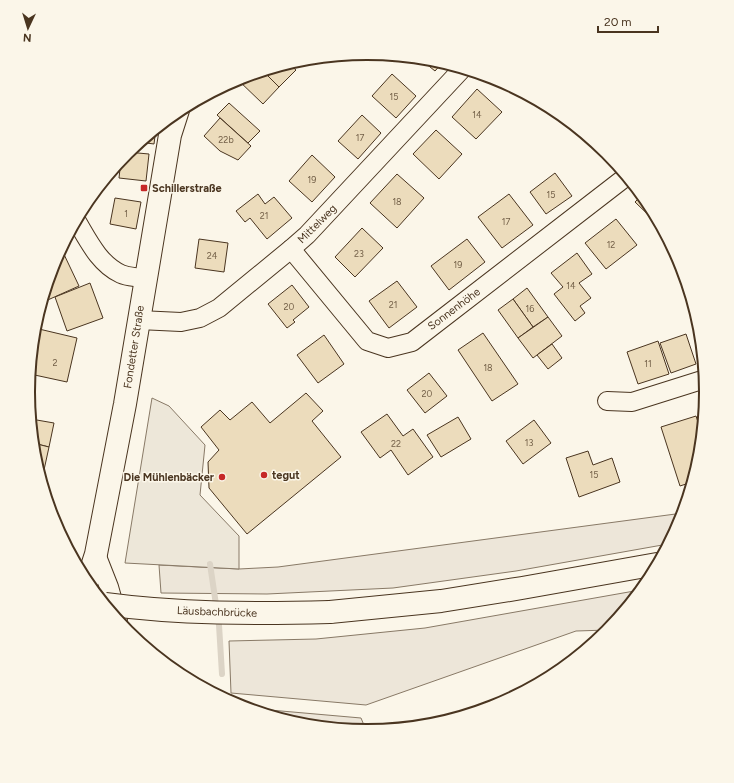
<svg xmlns="http://www.w3.org/2000/svg" width="734" height="783" font-family="Figtree,sans-serif">
<rect width="100%" height="100%" fill="#fbf6e9"/>
<g fill="#ede6d9" stroke="#887966">
<path d="M 683,513 L 680,521 L 668,544 L 516,571 L 393,588 L 267,594 L 161,593 L 159,565 L 239,569 L 278,567 Z"/>
<path d="M 640,590 L 608,630 L 576,631 L 366,705 L 231,693 L 229,641 L 316,639 L 425,628 Z"/>
<path d="M 247,708 L 361,718 L 366,730 L 301,724 Z"/>
</g>
<path fill="#ede7d9" stroke="#887966" d="M 152,398 L 169,406 L 205,445 L 200,495 L 239,536 L 239,569 L 125,563 Z"/>
<g fill="none" stroke-linecap="round" stroke-linejoin="round">
<path stroke="#dcd4c6" stroke-width="6" d="M 210,564 L 219,625 L 222,674"/>
</g>
<g fill="#ecdcbc" stroke="#4a3520">
<path d="M 419,58 L 433,59 L 443,62 L 435,71 Z"/>
<path d="M 288,63 L 296,70 L 279,87 L 263,71 Z"/>
<path d="M 263,71 L 279,87 L 263,104 L 237,79 Z"/>
<path d="M 392,74 L 416,96 L 396,118 L 372,96 Z"/>
<path d="M 477,89 L 502,112 L 476,139 L 452,117 Z"/>
<path d="M 540,102 L 556,110 L 571,123 L 567,127 Z"/>
<path d="M 229,103 L 260,131 L 248,143 L 217,115 Z"/>
<path d="M 362,115 L 381,133 L 358,159 L 338,141 Z"/>
<path d="M 220,118 L 251,146 L 238,160 L 220,151 L 204,136 Z"/>
<path d="M 156,128 L 154,144 L 139,142 Z"/>
<path d="M 436,130 L 462,154 L 439,179 L 413,154 Z"/>
<path d="M 127,152 L 149,154 L 146,181 L 119,178 L 121,160 Z"/>
<path d="M 312,155 L 335,177 L 312,202 L 289,181 Z"/>
<path d="M 555,173 L 572,196 L 546,214 L 530,192 Z"/>
<path d="M 397,174 L 424,198 L 397,228 L 370,203 Z"/>
<path d="M 258,194 L 265,204 L 274,197 L 292,218 L 267,239 L 250,218 L 245,222 L 236,211 Z"/>
<path d="M 509,194 L 533,225 L 502,248 L 478,217 Z"/>
<path d="M 642,195 L 649,203 L 662,228 L 635,202 Z"/>
<path d="M 115,198 L 141,202 L 136,229 L 110,224 Z"/>
<path d="M 616,219 L 637,245 L 606,269 L 585,243 Z"/>
<path d="M 362,228 L 383,248 L 355,277 L 335,257 Z"/>
<path d="M 199,239 L 228,243 L 224,272 L 195,268 Z"/>
<path d="M 467,239 L 485,262 L 449,290 L 431,266 Z"/>
<path d="M 61,248 L 79,286 L 41,303 L 54,262 Z"/>
<path d="M 577,253 L 592,274 L 579,283 L 591,298 L 580,306 L 585,313 L 575,321 L 554,294 L 563,287 L 551,273 Z"/>
<path d="M 397,281 L 417,307 L 389,328 L 369,301 Z"/>
<path d="M 90,283 L 103,318 L 67,331 L 55,297 Z"/>
<path d="M 292,285 L 309,307 L 293,320 L 295,322 L 287,328 L 268,304 Z"/>
<path d="M 527,288 L 548,317 L 533,327 L 513,299 Z"/>
<path d="M 513,299 L 533,327 L 518,338 L 498,310 Z"/>
<path d="M 548,317 L 562,336 L 533,358 L 518,338 Z"/>
<path d="M 39,329 L 77,338 L 67,382 L 30,374 Z"/>
<path d="M 483,333 L 518,384 L 492,401 L 458,350 Z"/>
<path d="M 686,334 L 696,364 L 671,373 L 660,343 Z"/>
<path d="M 324,335 L 344,364 L 318,383 L 297,355 Z"/>
<path d="M 658,341 L 669,374 L 638,384 L 627,352 Z"/>
<path d="M 552,344 L 562,358 L 548,369 L 537,355 Z"/>
<path d="M 429,373 L 447,396 L 425,413 L 407,390 Z"/>
<path d="M 306,393 L 323,411 L 312,421 L 341,457 L 247,534 L 209,488 L 208,462 L 219,450 L 201,427 L 220,410 L 230,420 L 252,402 L 270,423 Z"/>
<path d="M 387,414 L 403,436 L 413,429 L 433,457 L 408,475 L 391,450 L 380,458 L 361,432 Z"/>
<path d="M 696,416 L 702,434 L 699,458 L 692,482 L 680,486 L 661,427 Z"/>
<path d="M 458,417 L 471,439 L 441,457 L 427,435 Z"/>
<path d="M 31,419 L 54,423 L 49,447 L 33,443 Z"/>
<path d="M 534,420 L 551,443 L 523,464 L 506,441 Z"/>
<path d="M 33,443 L 49,447 L 44,470 L 38,469 L 34,457 Z"/>
<path d="M 588,451 L 593,465 L 612,458 L 620,482 L 579,497 L 566,458 Z"/>
<path d="M 38,469 L 44,470 L 42,482 Z"/>
</g>
<g fill="none" stroke-linecap="round" stroke-linejoin="round">
<defs>
<g id="street">
<path d="M 76,220 C 88,240 99,264 121,274 C 128,277 138,277 145,279"/>
<path d="M 291,249 L 367,341 L 388,348 L 412,342 L 627,176"/>
<path d="M 139,320 L 181,322 L 200,318 L 219,308 L 291,249 L 307,235 L 463,68"/>
<path d="M 607,401 L 632,402 L 705,379"/>
<path d="M 96,554 L 109,587 L 118,619"/>
</g>
<path id="secondary" d="M 87,582 L 96,554 L 125,404 L 170,135 L 178,110"/>
<path id="primary" d="M 330,612 L 441,601 L 522,588 L 657,564"/>
</defs>
<use href="#street" stroke="#4a3520" stroke-width="20"/>
<use href="#secondary" stroke="#4a3520" stroke-width="24"/>
<use href="#primary" stroke="#4a3520" stroke-width="24"/>
<use href="#street" stroke="#fbf6e9" stroke-width="18"/>
<use href="#secondary" stroke="#fbf6e9" stroke-width="22"/>
<use href="#primary" stroke="#fbf6e9" stroke-width="22"/>
<defs>
<path id="primary-bridge" d="M 105,604 C 179,614 255,614 330,612"/>
</defs>
<use href="#primary-bridge" stroke="#4a3520" stroke-width="24" stroke-linecap="butt"/>
<use href="#primary-bridge" stroke="#fbf6e9" stroke-width="22"/>
</g>
<g fill="#c62828" stroke="#fbf6e9" stroke-width="1.5">
<rect x="140" y="184" width="8" height="8" rx="2"/>
<circle cx="264" cy="475" r="4"/>
<circle cx="222" cy="477" r="4"/>
</g>
<g text-anchor="middle" dominant-baseline="central" stroke-width="3" stroke-linejoin="round" paint-order="stroke">
<g font-size="9" fill="#725f47">
<text x="394" y="96">15</text>
<text x="477" y="114">14</text>
<text x="360" y="137">17</text>
<text x="226" y="139">22b</text>
<text x="312" y="179">19</text>
<text x="551" y="194">15</text>
<text x="397" y="201">18</text>
<text x="126" y="213">1</text>
<text x="264" y="215">21</text>
<text x="506" y="221">17</text>
<text x="611" y="244">12</text>
<text x="359" y="253">23</text>
<text x="212" y="255">24</text>
<text x="458" y="264">19</text>
<text x="571" y="285">14</text>
<text x="393" y="304">21</text>
<text x="289" y="306">20</text>
<text x="530" y="308">16</text>
<text x="55" y="362">2</text>
<text x="648" y="363">11</text>
<text x="488" y="367">18</text>
<text x="427" y="393">20</text>
<text x="529" y="442">13</text>
<text x="396" y="443">22</text>
<text x="594" y="474">15</text>
</g>
<g font-size="11" font-weight="bold" fill="#4a3520" stroke="#fbf6e9" text-anchor="start">
<text x="152" y="188">Schillerstraße</text>
<text x="272" y="475">tegut</text>
<text x="214" y="477" text-anchor="end">Die Mühlenbäcker</text>
</g>
<g font-size="11" fill="#4a3520" stroke="#fbf6e9">
<text transform="translate(317 224) rotate(-45)">Mittelweg</text>
<text transform="translate(454 309) rotate(-37)">Sonnenhöhe</text>
<text transform="translate(134 347) rotate(-81)">Fondetter Straße</text>
<text transform="translate(217 612) rotate(2)">Läusbachbrücke</text>
</g>
</g>
<path d="M0 0H734V783H0ZM35 392a332 332 0 1 1 664 0a332 332 0 1 1-664 0Z" fill="#fbf6e9" fill-rule="evenodd"/>
<path fill="none" stroke="#4a3520" stroke-width="2" d="M35 392a332 332 0 1 1 664 0a332 332 0 1 1-664 0Z"/>
<g transform="translate(28 28) rotate(184)" stroke="#fbf6e9" stroke-width="3" paint-order="stroke">
<path d="M0-3L7 15L0 10L-7 15Z" fill="#4a3520"/>
<text y="-6" font-size="11" font-weight="bold" text-anchor="middle" fill="#4a3520">N</text>
</g>
<path d="M598 26v6h60v-6" fill="none" stroke="#4a3520" stroke-width="2"/>
<text x="604" y="26" font-size="12" fill="#4a3520" stroke="#fbf6e9" stroke-width="3" paint-order="stroke">20 m</text>
</svg>
